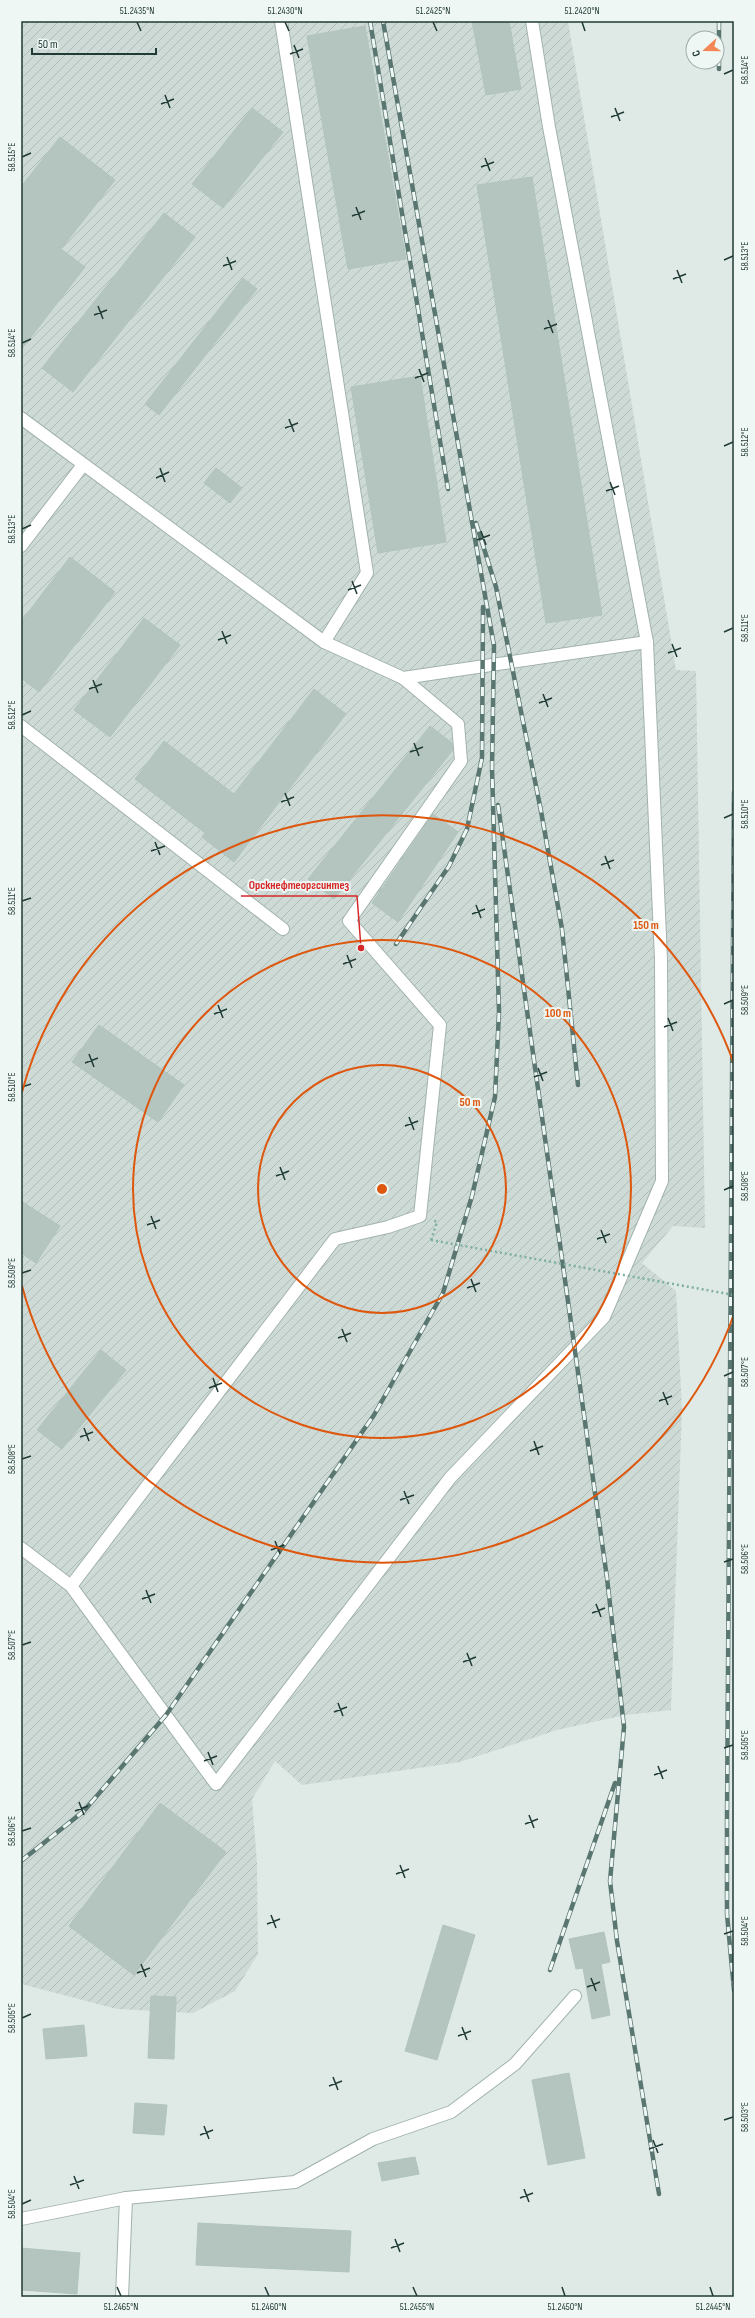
<svg xmlns="http://www.w3.org/2000/svg" width="755" height="2318" font-family="'Sofia Sans Condensed',sans-serif">
<defs>
<pattern id="industrial-furrows" width="10" height="10" patternUnits="userSpaceOnUse"><rect width="10" height="10" fill="#cddad5"/><path d="M-1 1l2-2M0 10L10 0M9 11l2-2" fill="none" stroke="#b0bcb7"/></pattern>
</defs>
<rect width="100%" height="100%" fill="#dfeae6"/>
<path fill="url(#industrial-furrows)" d="M 21,21 L 568,21 L 676,670 L 696,671 L 705,1228 L 673,1226 L 642,1263 L 676,1291 L 682,1410 L 671,1710 L 625,1715 L 557,1730 L 460,1762 L 302,1785 L 275,1761 L 252,1799 L 257,1863 L 258,1954 L 235,1991 L 193,2013 L 117,2009 L 21,1984 Z"/>
<g fill="#b4c5bf" stroke="#b1c4bd">
<path d="M 472,21 L 509,21 L 521,89 L 486,95 Z"/>
<path d="M 365,26 L 406,259 L 348,269 L 307,36 Z"/>
<path d="M 252,108 L 283,132 L 223,208 L 192,184 Z"/>
<path d="M 60,137 L 115,180 L 61,249 L 85,267 L 21,350 L 21,187 Z"/>
<path d="M 532,177 L 602,615 L 546,623 L 477,185 Z"/>
<path d="M 164,213 L 195,237 L 73,392 L 42,368 Z"/>
<path d="M 243,278 L 257,289 L 159,415 L 145,404 Z"/>
<path d="M 420,376 L 446,542 L 378,553 L 351,387 Z"/>
<path d="M 216,468 L 242,488 L 230,503 L 204,483 Z"/>
<path d="M 70,557 L 115,592 L 39,692 L 21,678 L 21,622 Z"/>
<path d="M 144,618 L 180,645 L 110,737 L 74,710 Z"/>
<path d="M 314,689 L 346,714 L 234,862 L 202,837 L 205,833 L 135,779 L 164,741 L 234,794 Z"/>
<path d="M 430,726 L 452,743 L 453,750 L 334,899 L 308,879 Z"/>
<path d="M 433,814 L 458,832 L 398,922 L 372,903 Z"/>
<path d="M 99,1025 L 184,1085 L 158,1122 L 72,1062 Z"/>
<path d="M 21,1201 L 60,1226 L 36,1263 L 21,1253 Z"/>
<path d="M 101,1350 L 126,1370 L 62,1449 L 37,1430 Z"/>
<path d="M 160,1803 L 226,1852 L 134,1975 L 69,1926 Z"/>
<path d="M 443,1925 L 475,1935 L 437,2060 L 405,2051 Z"/>
<path d="M 604,1932 L 610,1962 L 601,1964 L 610,2015 L 592,2019 L 583,1968 L 576,1969 L 569,1939 Z"/>
<path d="M 151,1996 L 176,1997 L 174,2059 L 148,2058 Z"/>
<path d="M 84,2025 L 87,2056 L 46,2059 L 43,2029 Z"/>
<path d="M 569,2073 L 585,2158 L 548,2165 L 532,2080 Z"/>
<path d="M 135,2103 L 167,2105 L 164,2135 L 133,2133 Z"/>
<path d="M 415,2157 L 419,2174 L 382,2181 L 378,2163 Z"/>
<path d="M 198,2223 L 351,2231 L 349,2272 L 196,2265 Z"/>
<path d="M 21,2248 L 80,2253 L 77,2294 L 21,2290 Z"/>
</g>
<g fill="none" stroke-linecap="round" stroke-linejoin="round">
<defs>
<g id="minor">
<path d="M 281,21 L 367,573 L 324,642"/>
<path d="M 21,418 L 324,642 L 403,678 L 647,642"/>
<path d="M 21,546 L 83,465"/>
<path d="M 21,726 L 283,929"/>
<path d="M 21,1548 L 71,1586 L 216,1784 L 450,1478 L 604,1317 L 662,1181 L 661,959 L 647,642 L 549,127 L 532,21"/>
<path d="M 71,1586 L 335,1239 L 388,1227 L 420,1216 L 440,1025 L 349,921 L 461,761 L 458,724 L 403,678"/>
<path d="M 21,2219 L 126,2198 L 295,2182 L 373,2139 L 451,2112 L 515,2064 L 575,1996"/>
<path d="M 122,2297 L 126,2198"/>
</g>
</defs>
<use href="#minor" stroke="#a2b2ad" stroke-width="14"/>
<path stroke="#7faea3" stroke-width="2.5" stroke-dasharray="2 3" stroke-linecap="butt" d="M 431,1240 L 437,1222 L 433,1220"/>
<use href="#minor" stroke="#fff" stroke-width="12"/>
<defs>
<g id="rail">
<path d="M 370,21 L 448,489"/>
<path d="M 719,21 L 719,69"/>
<path d="M 476,523 L 496,587 L 541,811 L 562,929 L 578,1085"/>
<path d="M 734,793 L 727,1820 L 727,1914 L 734,1990"/>
<path d="M 498,805 L 607,1578 L 624,1727 L 610,1881 L 617,1941 L 659,2194"/>
<path d="M 396,944 L 449,866 L 467,829 L 482,758 L 483,607"/>
<path d="M 21,1861 L 84,1811 L 166,1715 L 374,1415 L 443,1293 L 472,1196 L 495,1097 L 499,1012 L 492,768 L 494,646 L 383,21"/>
<path d="M 550,1970 L 615,1783"/>
</g>
</defs>
<use href="#rail" stroke="#5a7671" stroke-width="4.5"/>
<use href="#rail" stroke="#eff7f4" stroke-width="3" stroke-dasharray="9" stroke-linecap="butt"/>
<path stroke="#7faea3" stroke-width="2.5" stroke-dasharray="2 3" stroke-linecap="butt" d="M 431,1240 L 734,1295"/>
</g>
<path fill="none" stroke="#203a35" stroke-width="1.5" d="M 137,22 L 141,31M 285,22 L 289,31M 433,22 L 437,31M 582,22 L 585,31M 294,45 L 299,58M 290,54 L 303,49M 724,74 L 733,70M 165,95 L 170,108M 161,104 L 174,99M 615,108 L 620,121M 611,117 L 624,112M 22,157 L 31,153M 485,158 L 490,171M 481,167 L 494,162M 356,207 L 361,220M 352,216 L 365,211M 227,257 L 232,270M 724,260 L 733,256M 223,266 L 236,261M 677,270 L 682,283M 673,279 L 686,274M 98,306 L 103,319M 94,315 L 107,310M 548,320 L 553,333M 544,329 L 557,324M 22,343 L 31,339M 419,369 L 424,382M 415,378 L 428,373M 289,419 L 294,432M 285,428 L 298,423M 724,446 L 733,442M 160,468 L 165,482M 156,478 L 169,472M 610,482 L 615,495M 606,491 L 619,486M 22,529 L 31,525M 481,531 L 486,545M 477,540 L 490,535M 352,581 L 357,594M 348,590 L 361,585M 222,631 L 227,644M 724,632 L 733,628M 218,640 L 231,635M 672,644 L 677,657M 668,653 L 681,648M 93,680 L 98,693M 89,689 L 102,684M 543,694 L 548,707M 539,703 L 552,698M 22,715 L 31,711M 414,743 L 419,756M 410,752 L 423,747M 285,793 L 290,806M 281,802 L 294,797M 724,818 L 733,814M 155,842 L 160,855M 151,851 L 165,846M 605,856 L 610,869M 601,865 L 614,860M 22,901 L 31,898M 476,905 L 481,918M 472,914 L 485,909M 347,955 L 352,968M 343,964 L 356,959M 724,1004 L 733,1000M 218,1005 L 223,1018M 214,1014 L 227,1009M 668,1018 L 673,1031M 664,1027 L 677,1022M 89,1054 L 94,1067M 85,1063 L 98,1058M 538,1068 L 543,1081M 534,1077 L 547,1072M 22,1087 L 31,1084M 409,1117 L 414,1130M 405,1126 L 418,1121M 280,1167 L 285,1180M 276,1176 L 289,1171M 724,1190 L 733,1186M 151,1216 L 156,1229M 147,1225 L 160,1220M 601,1230 L 606,1243M 597,1239 L 610,1234M 22,1273 L 31,1270M 471,1279 L 476,1292M 467,1288 L 480,1283M 342,1329 L 347,1342M 338,1338 L 351,1333M 724,1376 L 733,1372M 213,1378 L 218,1392M 209,1388 L 222,1383M 663,1392 L 668,1405M 659,1401 L 672,1396M 84,1428 L 89,1441M 80,1437 L 93,1432M 534,1441 L 539,1455M 530,1451 L 543,1446M 22,1459 L 31,1456M 404,1491 L 409,1504M 400,1500 L 414,1495M 275,1541 L 280,1554M 271,1550 L 284,1545M 724,1562 L 733,1559M 146,1590 L 151,1603M 142,1599 L 155,1594M 596,1604 L 601,1617M 592,1613 L 605,1608M 22,1645 L 31,1642M 467,1653 L 472,1666M 463,1662 L 476,1657M 338,1703 L 343,1716M 334,1712 L 347,1707M 724,1748 L 733,1745M 208,1752 L 213,1765M 204,1761 L 217,1756M 658,1766 L 663,1779M 654,1775 L 667,1770M 79,1802 L 84,1815M 75,1811 L 88,1806M 529,1815 L 534,1828M 525,1824 L 538,1819M 22,1831 L 31,1828M 400,1865 L 405,1878M 396,1874 L 409,1869M 271,1915 L 276,1928M 267,1924 L 280,1919M 724,1934 L 733,1931M 141,1964 L 146,1977M 137,1973 L 150,1968M 591,1978 L 596,1991M 587,1987 L 600,1982M 22,2018 L 31,2014M 462,2027 L 467,2040M 458,2036 L 471,2031M 333,2077 L 338,2090M 329,2086 L 342,2081M 724,2120 L 733,2117M 204,2126 L 209,2139M 200,2135 L 213,2130M 653,2140 L 658,2153M 649,2149 L 663,2144M 74,2176 L 79,2189M 70,2185 L 84,2180M 524,2189 L 529,2202M 520,2198 L 533,2193M 22,2204 L 31,2200M 395,2239 L 400,2252M 391,2248 L 404,2243M 117,2287 L 121,2296M 265,2287 L 269,2296M 413,2287 L 417,2296M 562,2287 L 565,2296M 710,2287 L 713,2296"/>
<g fill="none" stroke="#de570e" stroke-width="2">
<circle cx="382" cy="1189" r="124"/>
<circle cx="382" cy="1189" r="249"/>
<path d="M734 1314A373 373 0 0 1 22 1286M22 1092A373 373 0 0 1 734 1064"/>
</g>
<circle cx="382" cy="1189" r="6" fill="#de570e" stroke="#eff7f4" stroke-width="2"/>
<g font-size="12" text-anchor="middle" font-weight="bold" fill="#de570e" stroke="#eff7f4" stroke-width="4" stroke-linejoin="round" paint-order="stroke">
<text x="646" y="929">150 m</text>
<text x="558" y="1017">100 m</text>
<text x="470" y="1106">50 m</text>
</g>
<path fill="none" stroke="#d62828" stroke-width="1.5" d="M361 948L357 896H241"/>
<circle fill="#d62828" stroke="#eff7f4" stroke-width="1.5" cx="361" cy="948" r="4"/>
<g font-size="12" text-anchor="middle" font-weight="bold" fill="#d62828" stroke="#eff7f4" stroke-width="4" stroke-linejoin="round" paint-order="stroke">
<text x="299" y="889">Орскнефтеоргсинтез</text>
</g>
<rect width="755" height="2318" fill="none" stroke="#eff7f4" stroke-width="44"/>
<g transform="translate(705 50) rotate(249)"><circle r="19" fill="#eff7f4" stroke="#9caba8"/>
<path d="M0-3L7 15L0 10L-7 15Z" fill="#f38654"/>
<text y="-6" font-size="11" font-weight="bold" text-anchor="middle" fill="#203a35">С</text>
</g>
<path d="M32 48v6h124v-6" fill="none" stroke="#203a35" stroke-width="2"/>
<text x="38" y="48" font-size="12" fill="#203a35" stroke="#eff7f4" stroke-width="3" paint-order="stroke">50 m</text>
<rect x="22" y="22" width="711" height="2274" fill="none" stroke="#203a35" stroke-width="1.5"/>
<g font-size="10" text-anchor="middle" fill="#203a35">
<text x="137" y="14">51.2435°N</text>
<text x="285" y="14">51.2430°N</text>
<text x="433" y="14">51.2425°N</text>
<text x="582" y="14">51.2420°N</text>
<text transform="translate(744 70) rotate(-90)" y="4">58.514°E</text>
<text transform="translate(11 157) rotate(-90)" y="4">58.515°E</text>
<text transform="translate(744 256) rotate(-90)" y="4">58.513°E</text>
<text transform="translate(11 343) rotate(-90)" y="4">58.514°E</text>
<text transform="translate(744 442) rotate(-90)" y="4">58.512°E</text>
<text transform="translate(11 529) rotate(-90)" y="4">58.513°E</text>
<text transform="translate(744 628) rotate(-90)" y="4">58.511°E</text>
<text transform="translate(11 715) rotate(-90)" y="4">58.512°E</text>
<text transform="translate(744 814) rotate(-90)" y="4">58.510°E</text>
<text transform="translate(11 901) rotate(-90)" y="4">58.511°E</text>
<text transform="translate(744 1000) rotate(-90)" y="4">58.509°E</text>
<text transform="translate(11 1087) rotate(-90)" y="4">58.510°E</text>
<text transform="translate(744 1186) rotate(-90)" y="4">58.508°E</text>
<text transform="translate(11 1273) rotate(-90)" y="4">58.509°E</text>
<text transform="translate(744 1372) rotate(-90)" y="4">58.507°E</text>
<text transform="translate(11 1459) rotate(-90)" y="4">58.508°E</text>
<text transform="translate(744 1559) rotate(-90)" y="4">58.506°E</text>
<text transform="translate(11 1645) rotate(-90)" y="4">58.507°E</text>
<text transform="translate(744 1745) rotate(-90)" y="4">58.505°E</text>
<text transform="translate(11 1831) rotate(-90)" y="4">58.506°E</text>
<text transform="translate(744 1931) rotate(-90)" y="4">58.504°E</text>
<text transform="translate(11 2018) rotate(-90)" y="4">58.505°E</text>
<text transform="translate(744 2117) rotate(-90)" y="4">58.503°E</text>
<text transform="translate(11 2204) rotate(-90)" y="4">58.504°E</text>
<text x="121" y="2310">51.2465°N</text>
<text x="269" y="2310">51.2460°N</text>
<text x="417" y="2310">51.2455°N</text>
<text x="565" y="2310">51.2450°N</text>
<text x="713" y="2310">51.2445°N</text>
</g>
</svg>
